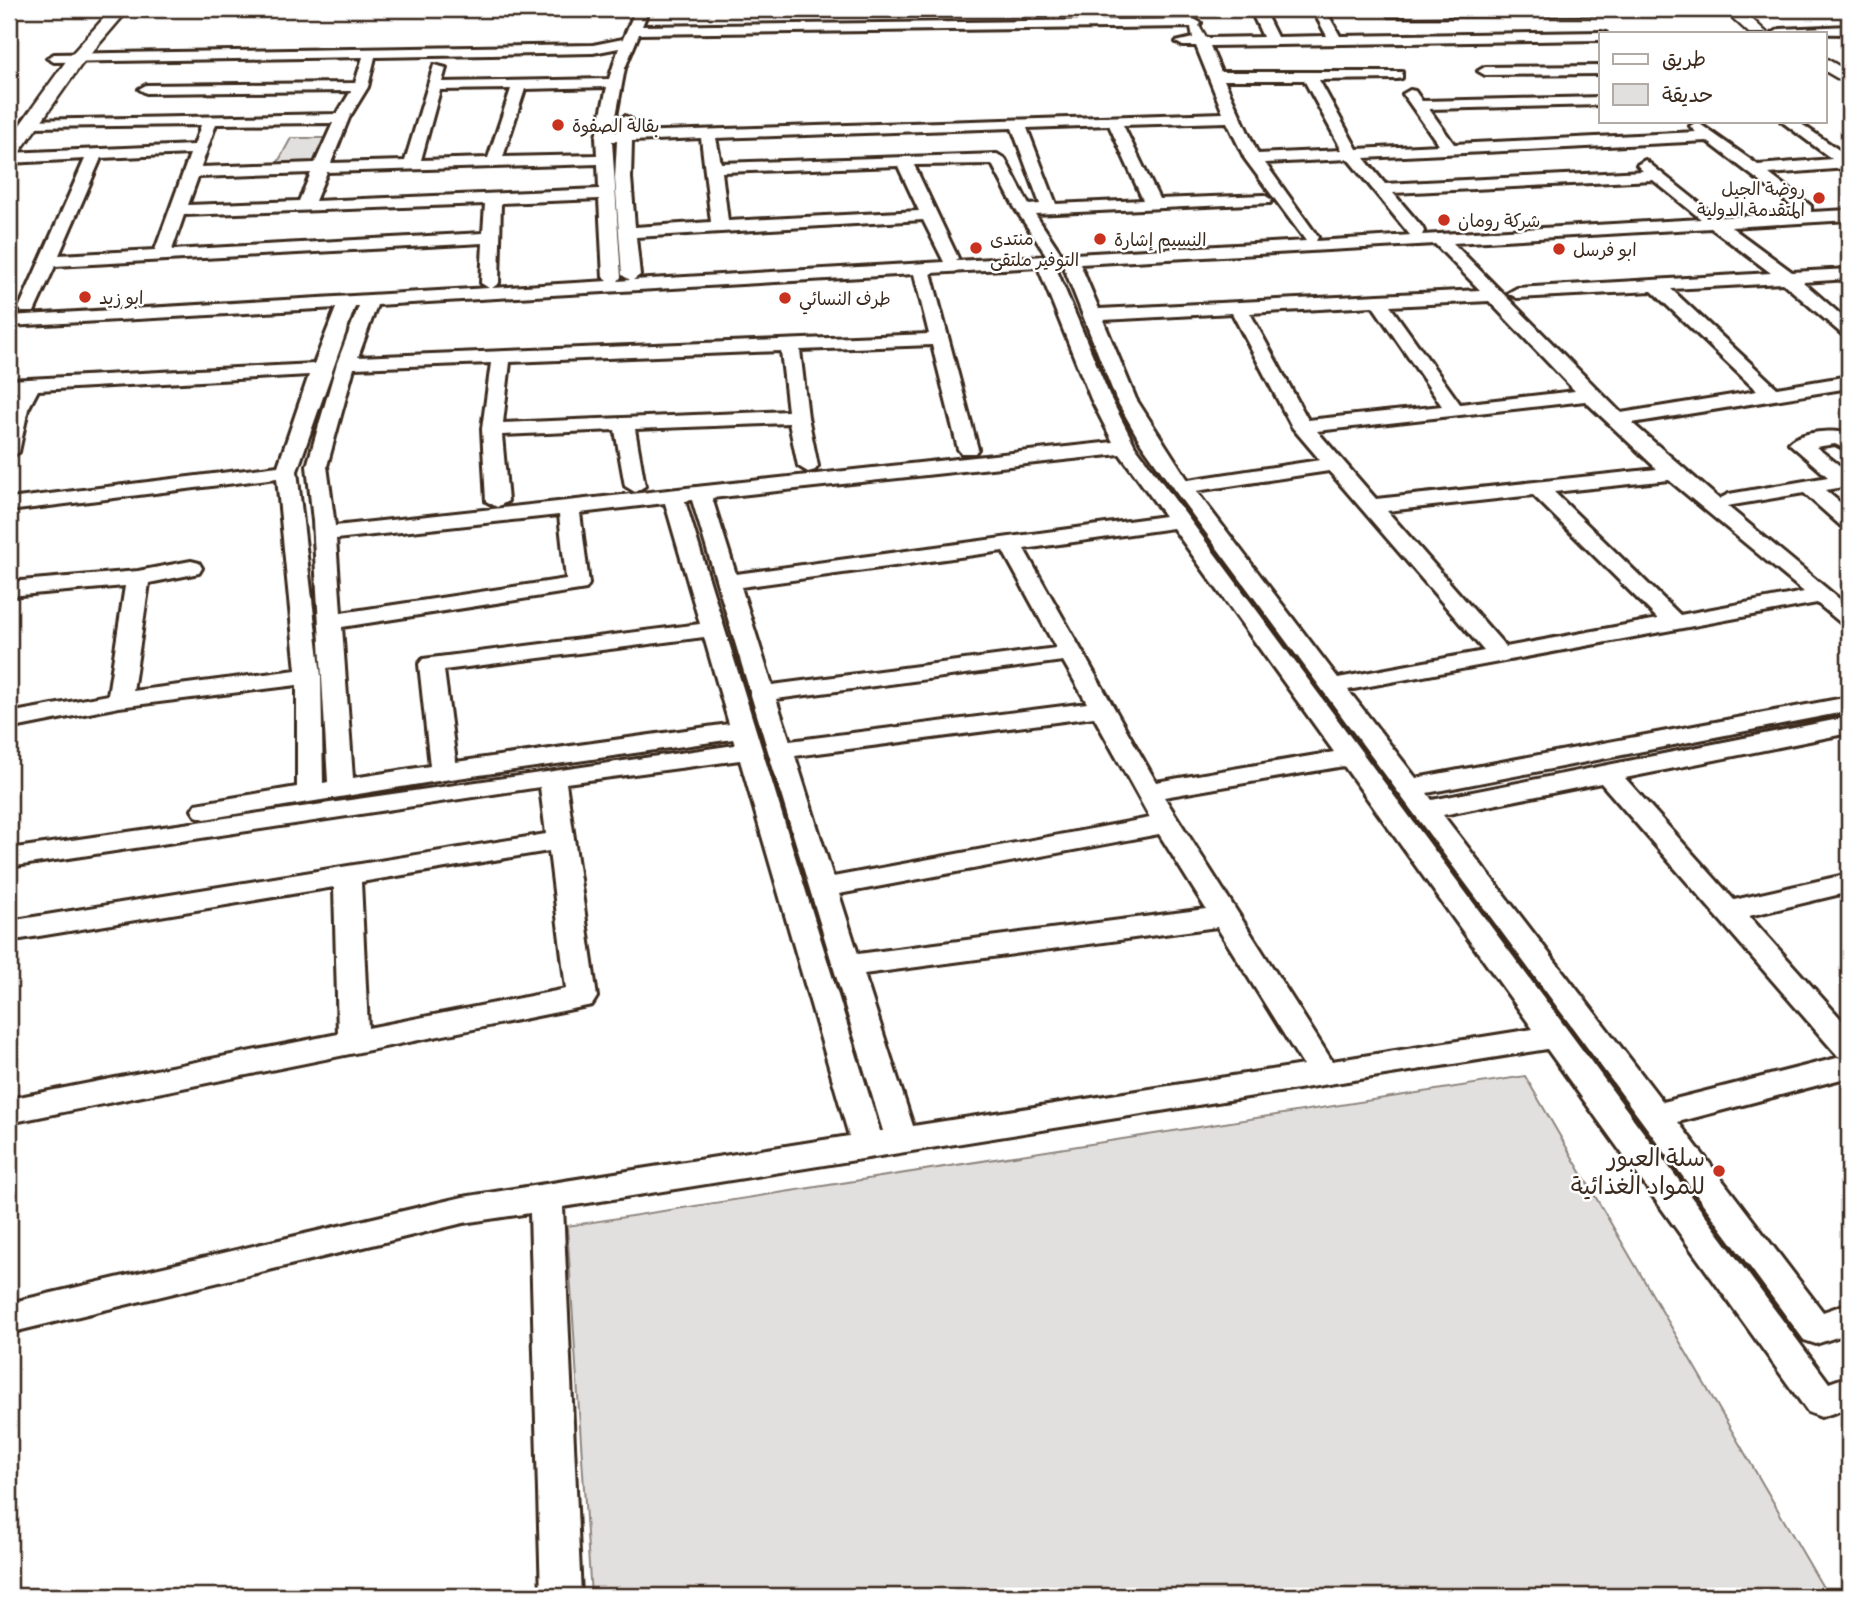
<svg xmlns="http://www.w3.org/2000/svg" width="1858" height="1605" font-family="Delius,'Playpen Sans Arabic',sans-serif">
<rect width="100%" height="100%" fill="#fff"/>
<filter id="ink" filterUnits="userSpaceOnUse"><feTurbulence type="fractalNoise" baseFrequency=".0143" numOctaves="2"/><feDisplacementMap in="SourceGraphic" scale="14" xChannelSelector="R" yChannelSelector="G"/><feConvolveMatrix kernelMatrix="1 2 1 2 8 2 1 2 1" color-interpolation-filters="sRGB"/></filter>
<g filter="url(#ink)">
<g fill="#e2e0de" stroke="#8e857e" stroke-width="2">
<path d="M 291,138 L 330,138 L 318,163 L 277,164 Z"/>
<path d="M 1525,1076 L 1828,1596 L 591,1596 L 567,1226 Z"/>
</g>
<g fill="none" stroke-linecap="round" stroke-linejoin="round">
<defs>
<g id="minor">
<path d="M 636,9 L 649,9 L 642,26 L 1194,19 L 1201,23 L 1199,26 L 1206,38 L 1263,37 L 1250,9 L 1263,9 L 1277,37 L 1327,36 L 1312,9 L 1325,9 L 1340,36 L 1601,32 L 1606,33 L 1601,33 L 1601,40 L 1210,46 L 1221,72 L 1402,72 L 1402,78 L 1397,79 L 1319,80 L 1357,149 L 1439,145 L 1403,94 L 1410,90 L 1415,91 L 1422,101 L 1601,97 L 1601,105 L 1429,109 L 1454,144 L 1696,132 L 1690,126 L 1697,122 L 1758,165 L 1832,159 L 1781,121 L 1797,121 L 1849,157 L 1847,168 L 1769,174 L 1811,206 L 1811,212 L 1849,210 L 1849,220 L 1731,227 L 1792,272 L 1849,269 L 1849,279 L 1803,282 L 1849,322 L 1849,336 L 1843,335 L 1783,283 L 1671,289 L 1777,388 L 1849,376 L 1849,388 L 1632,423 L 1719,499 L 1729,494 L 1828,477 L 1789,443 C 1798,432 1837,428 1849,435 L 1849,451 L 1835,444 L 1816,447 L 1849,473 L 1849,486 L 1825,490 L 1849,510 L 1849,527 L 1841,526 L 1804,493 L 1727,506 L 1849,607 L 1849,625 L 1841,623 L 1817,603 L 1348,690 L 1416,778 L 1849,697 L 1849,711 L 1427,793 L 1432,800 L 1849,717 L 1849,733 L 1625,778 L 1734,900 L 1849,874 L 1849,892 L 1749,916 L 1849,1028 L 1849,1077 L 1678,1122 L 1823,1312 L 1849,1303 L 1849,1333 L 1816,1344 L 1804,1340 L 1175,491 L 1141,443 L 1116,399 L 1063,265 L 1055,266 L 1111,399 L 1135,446 L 1829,1383 L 1849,1376 L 1849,1408 L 1821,1417 L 1808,1412 L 1547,1049 L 563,1207 L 581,1596 L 541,1596 L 530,1213 L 463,1223 L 9,1333 L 9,1303 L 463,1197 L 849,1136 L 740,760 L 566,783 L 597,997 L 592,1005 L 9,1123 L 9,1099 L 338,1034 L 334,887 L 9,941 L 9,921 L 546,834 L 540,787 L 9,867 L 9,849 L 735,745 L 733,739 L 444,780 L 205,819 L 196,816 L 192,810 L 196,804 L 297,787 L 297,685 L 119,707 L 9,729 L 9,713 L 108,695 L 125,586 L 9,596 L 9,582 L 138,571 L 191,561 L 199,563 L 202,568 L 199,573 L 149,583 L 133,691 L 296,670 L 277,478 L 9,511 L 9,499 L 278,466 L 309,375 L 38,390 L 28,409 L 19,452 L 9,458 L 9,408 L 18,391 L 9,392 L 9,380 L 314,364 L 336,308 L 9,326 L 9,316 L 489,288 L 481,283 L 483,243 L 55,266 L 34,312 L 22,312 L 19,308 L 85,159 L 9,163 L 9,153 L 194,145 L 201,125 L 29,127 L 24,126 L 24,120 L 337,114 L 351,91 L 146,93 L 139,89 L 146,85 L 355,83 L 363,57 L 54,62 L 47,58 L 54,54 L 593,45 L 623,39 ZM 1191,27 L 1193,38 L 1176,42 L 1183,46 L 1196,46 L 1223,113 L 632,132 L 632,120 L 625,116 L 618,120 L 617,132 L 613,132 L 625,68 L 639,34 ZM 619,48 L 609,79 L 442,82 L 446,68 L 434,65 L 405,161 L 331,163 L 349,118 L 368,87 L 375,57 L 593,53 ZM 1224,80 L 1304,80 L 1342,150 L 1258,154 ZM 607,87 L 596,137 L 597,155 L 503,157 L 525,89 ZM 511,89 L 488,158 L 421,160 L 440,90 ZM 1227,122 L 1245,159 L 1306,241 L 1057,255 L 1060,252 L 1035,214 L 1270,203 L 1272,200 L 1264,195 L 1159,199 L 1123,125 ZM 333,123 L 315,163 L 201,167 L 216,124 ZM 1109,125 L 1143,200 L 1056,204 L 1027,128 ZM 1012,128 L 1040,204 L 1029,205 L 1005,159 L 997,154 L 721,163 L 716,138 ZM 701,138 L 711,222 L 635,227 L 631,178 L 632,141 ZM 612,141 L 617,141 L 615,178 L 622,275 L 630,280 L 618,281 L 621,277 ZM 1707,141 L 1801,213 L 1706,218 L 1711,214 L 1709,211 L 1645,160 L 1637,165 L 1643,171 L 1385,184 L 1364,158 ZM 190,154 L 155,250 L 59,255 L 101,158 ZM 1348,159 L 1410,235 L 1412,235 L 1316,241 L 1318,237 L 1265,163 ZM 598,164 L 599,189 L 315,201 L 327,172 ZM 992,164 L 1016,210 L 1047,256 L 955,261 L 958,258 L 914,165 ZM 898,166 L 919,211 L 728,221 L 722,172 ZM 311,173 L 299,201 L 188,205 L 198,177 ZM 1653,180 L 1701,219 L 1422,235 L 1424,231 L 1422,227 L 1393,193 ZM 599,199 L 603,277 L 608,281 L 492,288 L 499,283 L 501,203 ZM 485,204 L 483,233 L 172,250 L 184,215 ZM 923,220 L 944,262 L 633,280 L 640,275 L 636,237 ZM 1711,228 L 1771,273 L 1517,288 L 1508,293 L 1517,298 L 1652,291 L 1757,391 L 1621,413 L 1453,243 ZM 1435,244 L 1480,290 L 1099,309 L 1080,264 ZM 1038,267 L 1091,399 L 1113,442 L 335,526 L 327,466 L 354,368 L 491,363 L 482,429 L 486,501 L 497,507 L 508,501 L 502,435 L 615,430 L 625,486 L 635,492 L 645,486 L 635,429 L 789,423 L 798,466 L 808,472 L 815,470 L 818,466 L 808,417 L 800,350 L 932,345 L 958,449 L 961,453 L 975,453 L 978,449 L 931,273 ZM 914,274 L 929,334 L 358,357 L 377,305 ZM 1489,301 L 1575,391 L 1460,404 L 1390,306 ZM 355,306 L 359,306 L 337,363 L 307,466 L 313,521 L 328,782 L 323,783 L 321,676 L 297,471 ZM 1373,306 L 1442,406 L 1308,420 L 1250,313 ZM 1232,313 L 1292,427 L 1320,460 L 1188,480 L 1136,399 L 1103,320 ZM 781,351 L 788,411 L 503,423 L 510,362 ZM 1585,401 L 1657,469 L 1376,499 L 1317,431 ZM 1120,454 L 1165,516 L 736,574 L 712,498 ZM 1329,471 L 1484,651 L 1338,678 L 1196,491 ZM 1669,480 L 1804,592 L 1680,615 L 1554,492 ZM 1533,495 L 1658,619 L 1506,647 L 1387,511 ZM 692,500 L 883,1131 L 880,1131 L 685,501 ZM 665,503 L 700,624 L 423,659 L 419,664 L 430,766 L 353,778 L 342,627 L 586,589 L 589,584 L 580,513 ZM 559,515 L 566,579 L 341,613 L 336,539 ZM 1173,528 L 1334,752 L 1156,782 L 1024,549 ZM 1003,551 L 1056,648 L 772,685 L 741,587 ZM 704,637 L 729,724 L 456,762 L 444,670 ZM 1063,661 L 1087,703 L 790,741 L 776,699 ZM 1094,717 L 1150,818 L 833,877 L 795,756 ZM 1344,766 L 1533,1029 L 1332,1061 L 1164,797 ZM 1601,783 L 1838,1056 L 1841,1057 L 1663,1102 L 1443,815 ZM 1159,834 L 1206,909 L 858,954 L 839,894 ZM 549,851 L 566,989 L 368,1028 L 361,882 ZM 1217,927 L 1303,1065 L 913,1126 L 864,974 Z"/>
<path d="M 1394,9 L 1738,9 L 1731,13 L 1389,16 L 1387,13 Z"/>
<path d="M 1849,26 L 1849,34 L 1773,33 L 1780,29 Z"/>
<path d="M 1601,66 L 1601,74 L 1485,75 L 1478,71 L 1485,67 Z"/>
</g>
<g id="major">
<path d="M 112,9 L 129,9 L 81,65 L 16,157 L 9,159 L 9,140 L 69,57 Z"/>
<path d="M 1723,9 L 1741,9 L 1767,33 L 1749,33 Z"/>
<path d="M 1825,58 L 1849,72 L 1849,85 L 1825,71 Z"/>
</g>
</defs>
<use href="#minor" stroke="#3b2a1e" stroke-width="6"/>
<use href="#major" stroke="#3b2a1e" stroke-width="5"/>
<use href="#minor" fill="#fff" fill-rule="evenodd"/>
<use href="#major" fill="#fff" fill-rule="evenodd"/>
</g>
</g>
<g fill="#c8321e" stroke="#fff" stroke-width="2.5">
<circle cx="558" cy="125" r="7"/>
<circle cx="1819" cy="198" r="7"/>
<circle cx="1444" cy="220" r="7"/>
<circle cx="1100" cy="239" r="7"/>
<circle cx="976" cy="248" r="7"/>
<circle cx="1559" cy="249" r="7"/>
<circle cx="85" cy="297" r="7"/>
<circle cx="785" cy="298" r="7"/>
<circle cx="1719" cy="1171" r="7"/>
</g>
<g text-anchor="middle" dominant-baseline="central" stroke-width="5" stroke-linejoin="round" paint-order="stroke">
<g font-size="18" fill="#3b2a1e" stroke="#fff" text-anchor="start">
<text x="572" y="125">بقالة الصفوة</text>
<text x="1805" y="188" text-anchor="end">روضة الجيل<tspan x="1805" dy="21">المتقدمة الدولية</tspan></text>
<text x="1458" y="220">شركة رومان</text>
<text x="990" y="238">منتدى<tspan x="990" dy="21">التوفير ملتقى</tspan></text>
<text x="1114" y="239">النسيم إشارة</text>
<text x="1573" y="249">ابو فرسل</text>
<text x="99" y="297">ابو زيد</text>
<text x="799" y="298">طرف النسائي</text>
</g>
<g font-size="24" fill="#3b2a1e" stroke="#fff" text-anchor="end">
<text x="1705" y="1157">سلة العبور<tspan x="1705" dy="28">للمواد الغذائية</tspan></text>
</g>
</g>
<rect width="1858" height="1605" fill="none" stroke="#fff" stroke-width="35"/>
<rect x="18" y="18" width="1823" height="1570" fill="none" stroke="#3b2a1e" stroke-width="2.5" filter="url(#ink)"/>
<rect x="1599" y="32" width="228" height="91" fill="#ffffff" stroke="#b1aaa5" stroke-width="2"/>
<rect x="1613" y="54" width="35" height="10" fill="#ffffff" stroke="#b1aaa5" stroke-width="2"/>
<text x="1662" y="66" font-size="21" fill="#3b2a1e">طريق</text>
<rect x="1613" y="84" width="35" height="21" fill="#e2e0de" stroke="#b1aaa5" stroke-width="2"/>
<text x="1662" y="102" font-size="21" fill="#3b2a1e">حديقة</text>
</svg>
